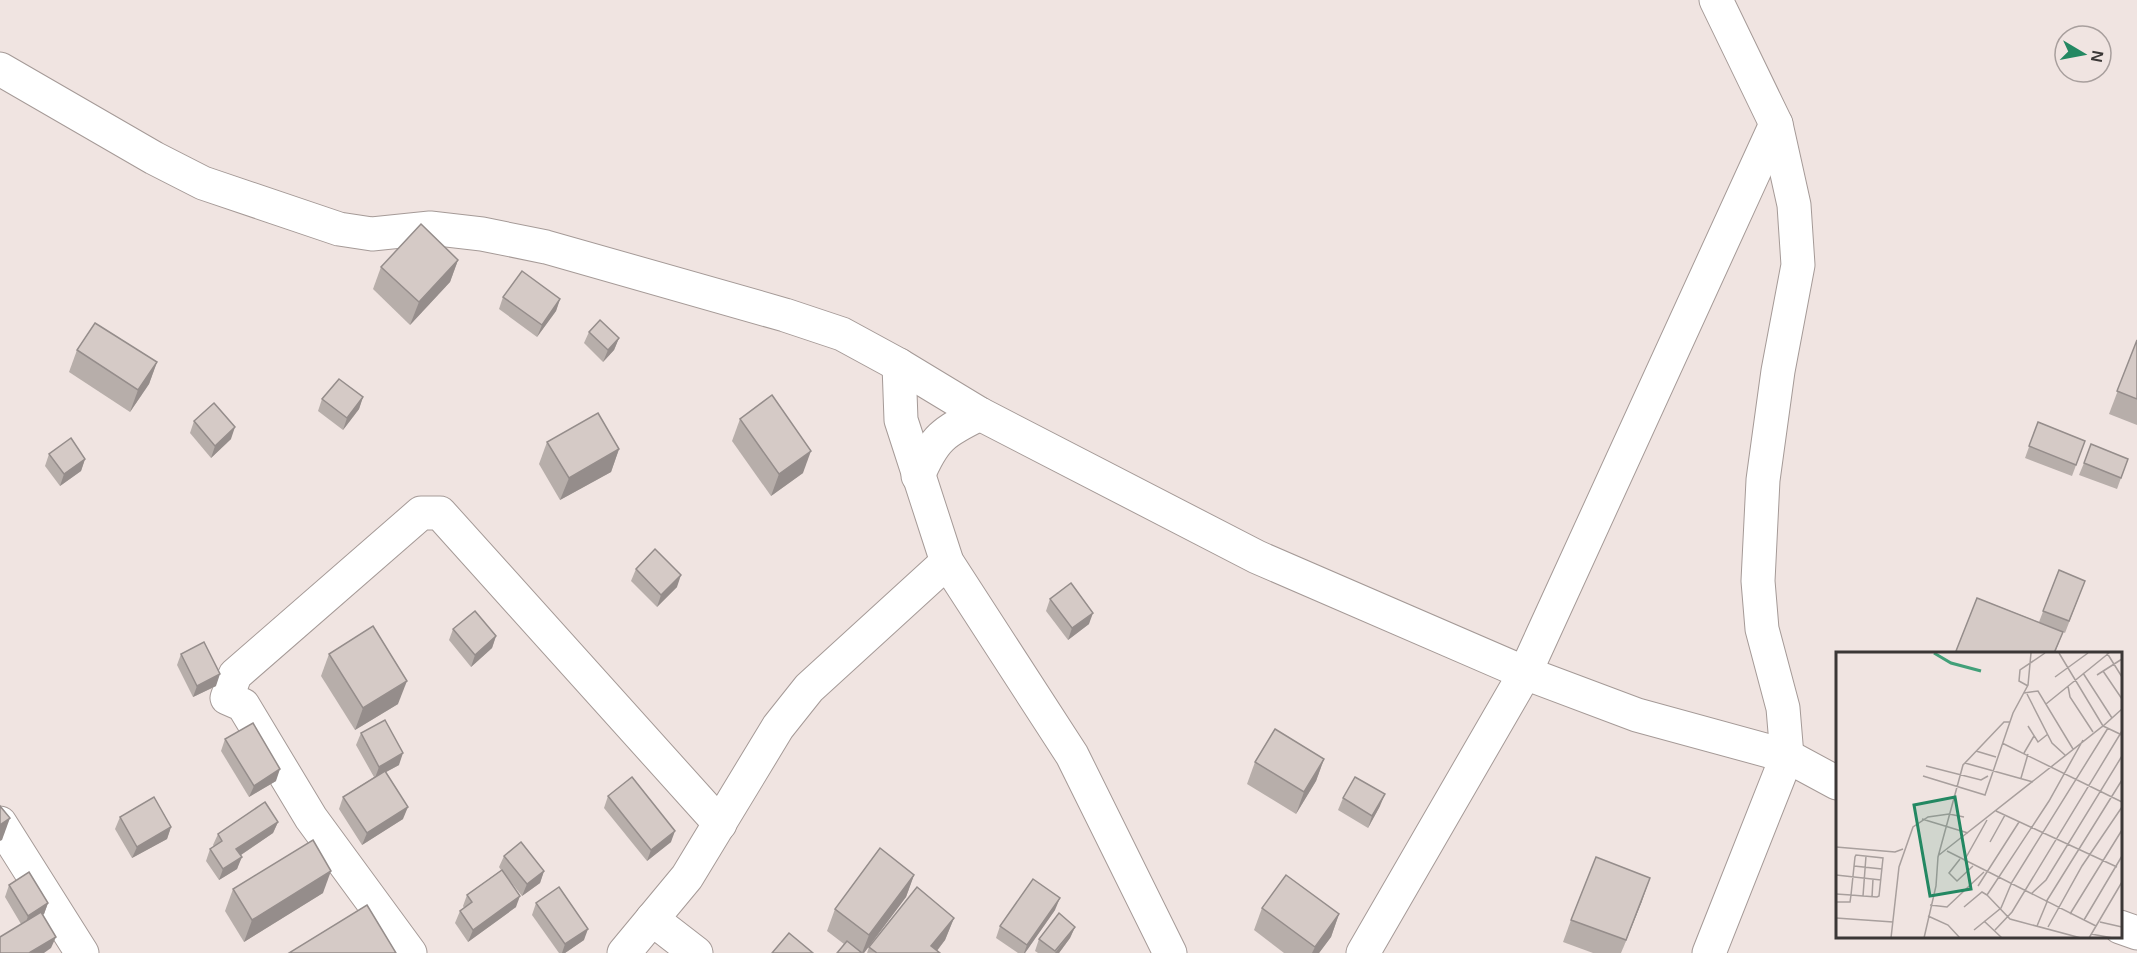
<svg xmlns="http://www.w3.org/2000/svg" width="2137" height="953" font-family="Arial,sans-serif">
<rect width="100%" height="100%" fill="#f0e4e1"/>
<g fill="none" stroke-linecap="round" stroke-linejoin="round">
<defs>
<g id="street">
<path d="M 0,69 L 154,158 L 203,183 L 339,229 L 372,234 L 430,228 L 482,234 L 546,247 L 785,315 L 842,334 L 899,365 L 980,414 L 1257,557 L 1525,673 L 1637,715 L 1787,756 L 1837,783"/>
<path d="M 899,365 L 901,420 L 947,562 L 1072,755 L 1170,953"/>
<path d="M 918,476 C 934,438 943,432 980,414"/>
<path d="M 0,823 L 82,953"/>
<path d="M 652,919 L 696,953"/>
<path d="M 2120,927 L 2137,933"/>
<path d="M 410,953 L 311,818 L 243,705 L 227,698 L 235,675 L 421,513 L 440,513 L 720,824"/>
<path d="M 624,953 L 687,877 L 778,727 L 809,688 L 947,562"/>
<path d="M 1363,953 L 1525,673 L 1776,124"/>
<path d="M 1709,953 L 1787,756 L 1783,708 L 1762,629 L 1758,581 L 1763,480 L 1778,371 L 1798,265 L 1794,205 L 1776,124 L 1716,0"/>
</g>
</defs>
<use href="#street" stroke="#a59a97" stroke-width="35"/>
<use href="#street" stroke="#fff" stroke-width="33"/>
</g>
<g fill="#b7aeaa">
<path d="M 458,260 L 450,282 L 410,325 L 373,289 L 381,267 Z"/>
<path d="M 503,297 L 560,299 L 556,311 L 537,337 L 499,309 Z"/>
<path d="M 589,332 L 619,338 L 614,350 L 603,362 L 584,343 Z"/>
<path d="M 2137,340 L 2137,425 L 2109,414 Z"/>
<path d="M 77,350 L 157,362 L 149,384 L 130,412 L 69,372 Z"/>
<path d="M 363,397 L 359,409 L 343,430 L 318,411 L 322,399 Z"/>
<path d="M 740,419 L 803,473 L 771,496 L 732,441 Z"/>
<path d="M 194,421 L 231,439 L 211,458 L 190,433 Z"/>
<path d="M 2038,422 L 2085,441 L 2072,476 L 2025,458 Z"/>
<path d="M 547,442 L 619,449 L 611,472 L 560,500 L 539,464 Z"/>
<path d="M 49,454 L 85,459 L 81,471 L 60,486 L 45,466 Z"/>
<path d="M 2128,459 L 2117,489 L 2079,475 L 2084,463 Z"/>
<path d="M 636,569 L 677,587 L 657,607 L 631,581 Z"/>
<path d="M 2059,570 L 2085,581 L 2065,633 L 2063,632 L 2055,653 L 1955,653 L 1977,598 L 2039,622 Z"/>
<path d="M 1050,599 L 1089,624 L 1068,640 L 1046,611 Z"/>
<path d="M 453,629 L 496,636 L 492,648 L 471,667 L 449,640 Z"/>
<path d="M 181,654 L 216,686 L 193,697 L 177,665 Z"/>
<path d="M 329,654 L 398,704 L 355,730 L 321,676 Z"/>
<path d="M 361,733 L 399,765 L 386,772 L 403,819 L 362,845 L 339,809 L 343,797 L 374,777 L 356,745 Z"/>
<path d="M 225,739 L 276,781 L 249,797 L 221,751 Z"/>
<path d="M 1324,759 L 1316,781 L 1296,814 L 1247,784 L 1255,762 Z"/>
<path d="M 608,796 L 671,842 L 647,861 L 604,808 Z"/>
<path d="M 1343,798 L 1380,806 L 1368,828 L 1338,810 Z"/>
<path d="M 120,817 L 171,827 L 167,839 L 132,858 L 115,829 Z"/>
<path d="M 278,822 L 273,833 L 241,855 L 237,869 L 219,880 L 206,861 L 210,849 L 214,847 L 213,845 L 218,834 Z"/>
<path d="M 504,856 L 544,871 L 540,883 L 522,896 L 507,877 L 516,907 L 468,942 L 455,923 L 460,911 L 464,908 L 463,906 L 467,895 L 501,870 L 499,867 Z"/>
<path d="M 914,875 L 906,897 L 864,953 L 837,953 L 844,944 L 827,931 L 835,909 Z"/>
<path d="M 9,885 L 48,903 L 44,914 L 42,915 L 51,948 L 21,924 L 5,897 Z"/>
<path d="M 233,889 L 323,893 L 244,942 L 225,911 Z"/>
<path d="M 1642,901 L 1621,953 L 1593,953 L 1563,942 L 1571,920 Z"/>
<path d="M 536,903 L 584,940 L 565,953 L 559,953 L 532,915 Z"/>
<path d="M 1262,908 L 1339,914 L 1331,937 L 1319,953 L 1284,953 L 1254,930 Z"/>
<path d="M 1055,910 L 1025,953 L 1018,953 L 996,938 L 1000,926 Z"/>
<path d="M 954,918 L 945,940 L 937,951 L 940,953 L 867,953 L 869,947 Z"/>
<path d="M 1075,927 L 1070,938 L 1059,953 L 1038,953 L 1035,951 L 1039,939 Z"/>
</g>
<g fill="#958d8b">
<path d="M 458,260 L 450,282 L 410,325 L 419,302 Z"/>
<path d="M 560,299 L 556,311 L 537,337 L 542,325 Z"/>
<path d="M 619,338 L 614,350 L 603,362 L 608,350 Z"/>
<path d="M 157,362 L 149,384 L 130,412 L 138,390 Z"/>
<path d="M 363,397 L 359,409 L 343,430 L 347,418 Z"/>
<path d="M 235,427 L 231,439 L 211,458 L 215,446 Z"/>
<path d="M 619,449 L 611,472 L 560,500 L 569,478 Z"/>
<path d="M 811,451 L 803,473 L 771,496 L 779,474 Z"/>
<path d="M 85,459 L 81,471 L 60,486 L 64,474 Z"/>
<path d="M 681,575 L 677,587 L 657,607 L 661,595 Z"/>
<path d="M 1093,613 L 1089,624 L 1068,640 L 1072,628 Z"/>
<path d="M 496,636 L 492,648 L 471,667 L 475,655 Z"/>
<path d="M 220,674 L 216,686 L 193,697 L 197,686 Z"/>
<path d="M 407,681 L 398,704 L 355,730 L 363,708 Z"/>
<path d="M 403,753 L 399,765 L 375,778 L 379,767 Z"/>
<path d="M 1324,759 L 1316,781 L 1296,814 L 1304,792 Z"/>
<path d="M 280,769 L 276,781 L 249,797 L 254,786 Z"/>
<path d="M 1385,794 L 1380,806 L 1368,828 L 1372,816 Z"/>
<path d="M 408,807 L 403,819 L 362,845 L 367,833 Z"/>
<path d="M 10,818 L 2,840 L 0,841 L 0,825 Z"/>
<path d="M 278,822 L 273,833 L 232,861 L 236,849 Z"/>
<path d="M 171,827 L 167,839 L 132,858 L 137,847 Z"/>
<path d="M 675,831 L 671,842 L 647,861 L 651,850 Z"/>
<path d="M 242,857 L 237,869 L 219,880 L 223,869 Z"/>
<path d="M 331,871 L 323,893 L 244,942 L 252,920 Z"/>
<path d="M 544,871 L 540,883 L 522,896 L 527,884 Z"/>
<path d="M 914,875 L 906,897 L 864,953 L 862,953 L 869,935 Z"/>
<path d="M 1650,878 L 1642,901 L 1621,953 Z"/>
<path d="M 520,896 L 516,907 L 468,942 L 473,930 Z"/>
<path d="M 1060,898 L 1055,910 L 1025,953 L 1024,953 L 1027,945 Z"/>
<path d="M 48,903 L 44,914 L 24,928 L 28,916 Z"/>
<path d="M 1339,914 L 1331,937 L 1319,953 L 1312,953 L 1315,947 Z"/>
<path d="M 954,918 L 945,940 L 935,953 L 931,946 Z"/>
<path d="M 1075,927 L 1070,938 L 1059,953 L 1055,953 Z"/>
<path d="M 588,929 L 584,940 L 565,953 L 562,953 L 565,944 Z"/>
<path d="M 56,937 L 51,948 L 44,953 L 29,953 Z"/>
</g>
<g fill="#d5cac6" stroke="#958d8b" stroke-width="1.5">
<path d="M 421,224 L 458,260 L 419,302 L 381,267 Z"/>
<path d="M 522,271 L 560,299 L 542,325 L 503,297 Z"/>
<path d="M 600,320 L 619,338 L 608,350 L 589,332 Z"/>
<path d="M 95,323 L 157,362 L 138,390 L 77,350 Z"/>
<path d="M 2137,340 L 2137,399 L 2117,391 Z"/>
<path d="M 339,379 L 363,397 L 347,418 L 322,399 Z"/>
<path d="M 772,395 L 811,451 L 779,474 L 740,419 Z"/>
<path d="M 214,403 L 235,427 L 215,446 L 194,421 Z"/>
<path d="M 598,413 L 619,449 L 569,478 L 547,442 Z"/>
<path d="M 2038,422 L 2085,441 L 2076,465 L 2029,446 Z"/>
<path d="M 71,438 L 85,459 L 64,474 L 49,454 Z"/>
<path d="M 2091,444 L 2128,459 L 2121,478 L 2084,463 Z"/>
<path d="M 655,549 L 681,575 L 661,595 L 636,569 Z"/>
<path d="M 2059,570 L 2085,581 L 2069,621 L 2043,611 Z"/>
<path d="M 1071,583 L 1093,613 L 1072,628 L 1050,599 Z"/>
<path d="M 1977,598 L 2063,632 L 2054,653 L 1961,653 L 1956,651 Z"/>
<path d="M 475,611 L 496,636 L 475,655 L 453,629 Z"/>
<path d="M 373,626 L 407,681 L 363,708 L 329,654 Z"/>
<path d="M 204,642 L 220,674 L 197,686 L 181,654 Z"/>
<path d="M 385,720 L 403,753 L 379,767 L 361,733 Z"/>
<path d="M 253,723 L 280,769 L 254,786 L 225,739 Z"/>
<path d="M 1275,729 L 1324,759 L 1304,792 L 1255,762 Z"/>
<path d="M 385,771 L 408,807 L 367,833 L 343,797 Z"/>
<path d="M 632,777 L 675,831 L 651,850 L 608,796 Z"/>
<path d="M 1355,777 L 1385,794 L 1372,816 L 1343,798 Z"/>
<path d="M 154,797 L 171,827 L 137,847 L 120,817 Z"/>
<path d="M 265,802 L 278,822 L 236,849 L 242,857 L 223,869 L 210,849 L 222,841 L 218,834 Z"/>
<path d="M 0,806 L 10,818 L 0,825 Z"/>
<path d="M 313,840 L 331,871 L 252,920 L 233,889 Z"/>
<path d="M 521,842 L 544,871 L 527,884 L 504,856 Z"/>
<path d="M 880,848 L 914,875 L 869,935 L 835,909 Z"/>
<path d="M 1596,857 L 1650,878 L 1626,940 L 1571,920 Z"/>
<path d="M 502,870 L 520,896 L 473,930 L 460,911 L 472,902 L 467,895 Z"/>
<path d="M 29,872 L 48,903 L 28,916 L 9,885 Z"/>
<path d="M 1286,875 L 1339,914 L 1315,947 L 1262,908 Z"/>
<path d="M 1033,879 L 1060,898 L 1027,945 L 1000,926 Z"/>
<path d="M 559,887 L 588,929 L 565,944 L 536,903 Z"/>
<path d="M 917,887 L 954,918 L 931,946 L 940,953 L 877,953 L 869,947 Z"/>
<path d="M 367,905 L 396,953 L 289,953 Z"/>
<path d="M 41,912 L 56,937 L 29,953 L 0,953 L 0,937 Z"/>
<path d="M 1059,913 L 1075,927 L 1055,951 L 1039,939 Z"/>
<path d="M 789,933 L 813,953 L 772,953 Z"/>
<path d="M 847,941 L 862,953 L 837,953 Z"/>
</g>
<g transform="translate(1836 652)">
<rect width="286" height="286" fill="#f0e4e1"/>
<path fill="none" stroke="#42a079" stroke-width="3" d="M 98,1 L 115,11 L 145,19"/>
<path fill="none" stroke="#a89f9d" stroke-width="1.5" d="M 223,1 L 267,74 L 286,57M 271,1 L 286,25M 267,19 L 286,47M 247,21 L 276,66M 261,23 L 286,7M 219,25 L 252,1M 192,34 L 183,29 L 184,18 L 209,1M 232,34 L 234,45 L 257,80M 188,41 L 202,39 L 237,97M 191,42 L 216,91 L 229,103M 210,52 L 273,1M 192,74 L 202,90 L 212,82M 166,91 L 286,150M 140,99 L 160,105M 188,101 L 198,84M 129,111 L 197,130M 90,114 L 145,128 L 152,124M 87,124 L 149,143 L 177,61 L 192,33 L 195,1M 185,126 L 192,102M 160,159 L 281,215M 86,167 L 132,181M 154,190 L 169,163M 0,195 L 59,200 L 67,197M 111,199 L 260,274M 103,203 L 267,74 L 286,83M 124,207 L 113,221 L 121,229 L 137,214M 128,209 L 151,168M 18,214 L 46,217M 0,223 L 45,228M 142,234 L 183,170M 0,242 L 15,243 L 27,244 L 41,245 L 43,244 L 47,206 L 20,203 L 19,205 L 15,243 L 14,250 L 0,250M 195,242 L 210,228 L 286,104M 27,244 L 30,204M 36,245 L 37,227M 210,250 L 286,128M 94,253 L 111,255 L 148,220M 128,255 L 146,240 L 151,243M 234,262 L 286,178M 92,264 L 112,273 L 124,286M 0,266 L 57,270M 248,268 L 286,204M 148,269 L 166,286M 264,270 L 286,275M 201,274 L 211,250M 212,275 L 246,214 L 286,155M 138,278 L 165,256 L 176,230 L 272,76M 159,278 L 176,260 L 286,79M 255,282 L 277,286M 55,286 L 63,215 L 77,175 L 92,165 L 113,162 L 128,165M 88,286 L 100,234 L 102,205 L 127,113 L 168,70 L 174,70M 245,286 L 174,267 L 151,243 L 213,149 L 247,88M 253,286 L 286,230"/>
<path fill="#238862" fill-opacity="0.15" stroke="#238862" stroke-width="3" d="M 119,145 L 135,237 L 94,244 L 78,153 Z"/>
<rect width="286" height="286" fill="none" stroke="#3b3736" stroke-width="3"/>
</g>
<g transform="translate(2083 54) rotate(100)"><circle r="28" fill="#f0e4e1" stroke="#a89f9d" stroke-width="1.5"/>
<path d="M0-4.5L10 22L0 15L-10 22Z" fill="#238862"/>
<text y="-9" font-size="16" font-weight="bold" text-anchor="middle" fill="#3b3736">N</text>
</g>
</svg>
